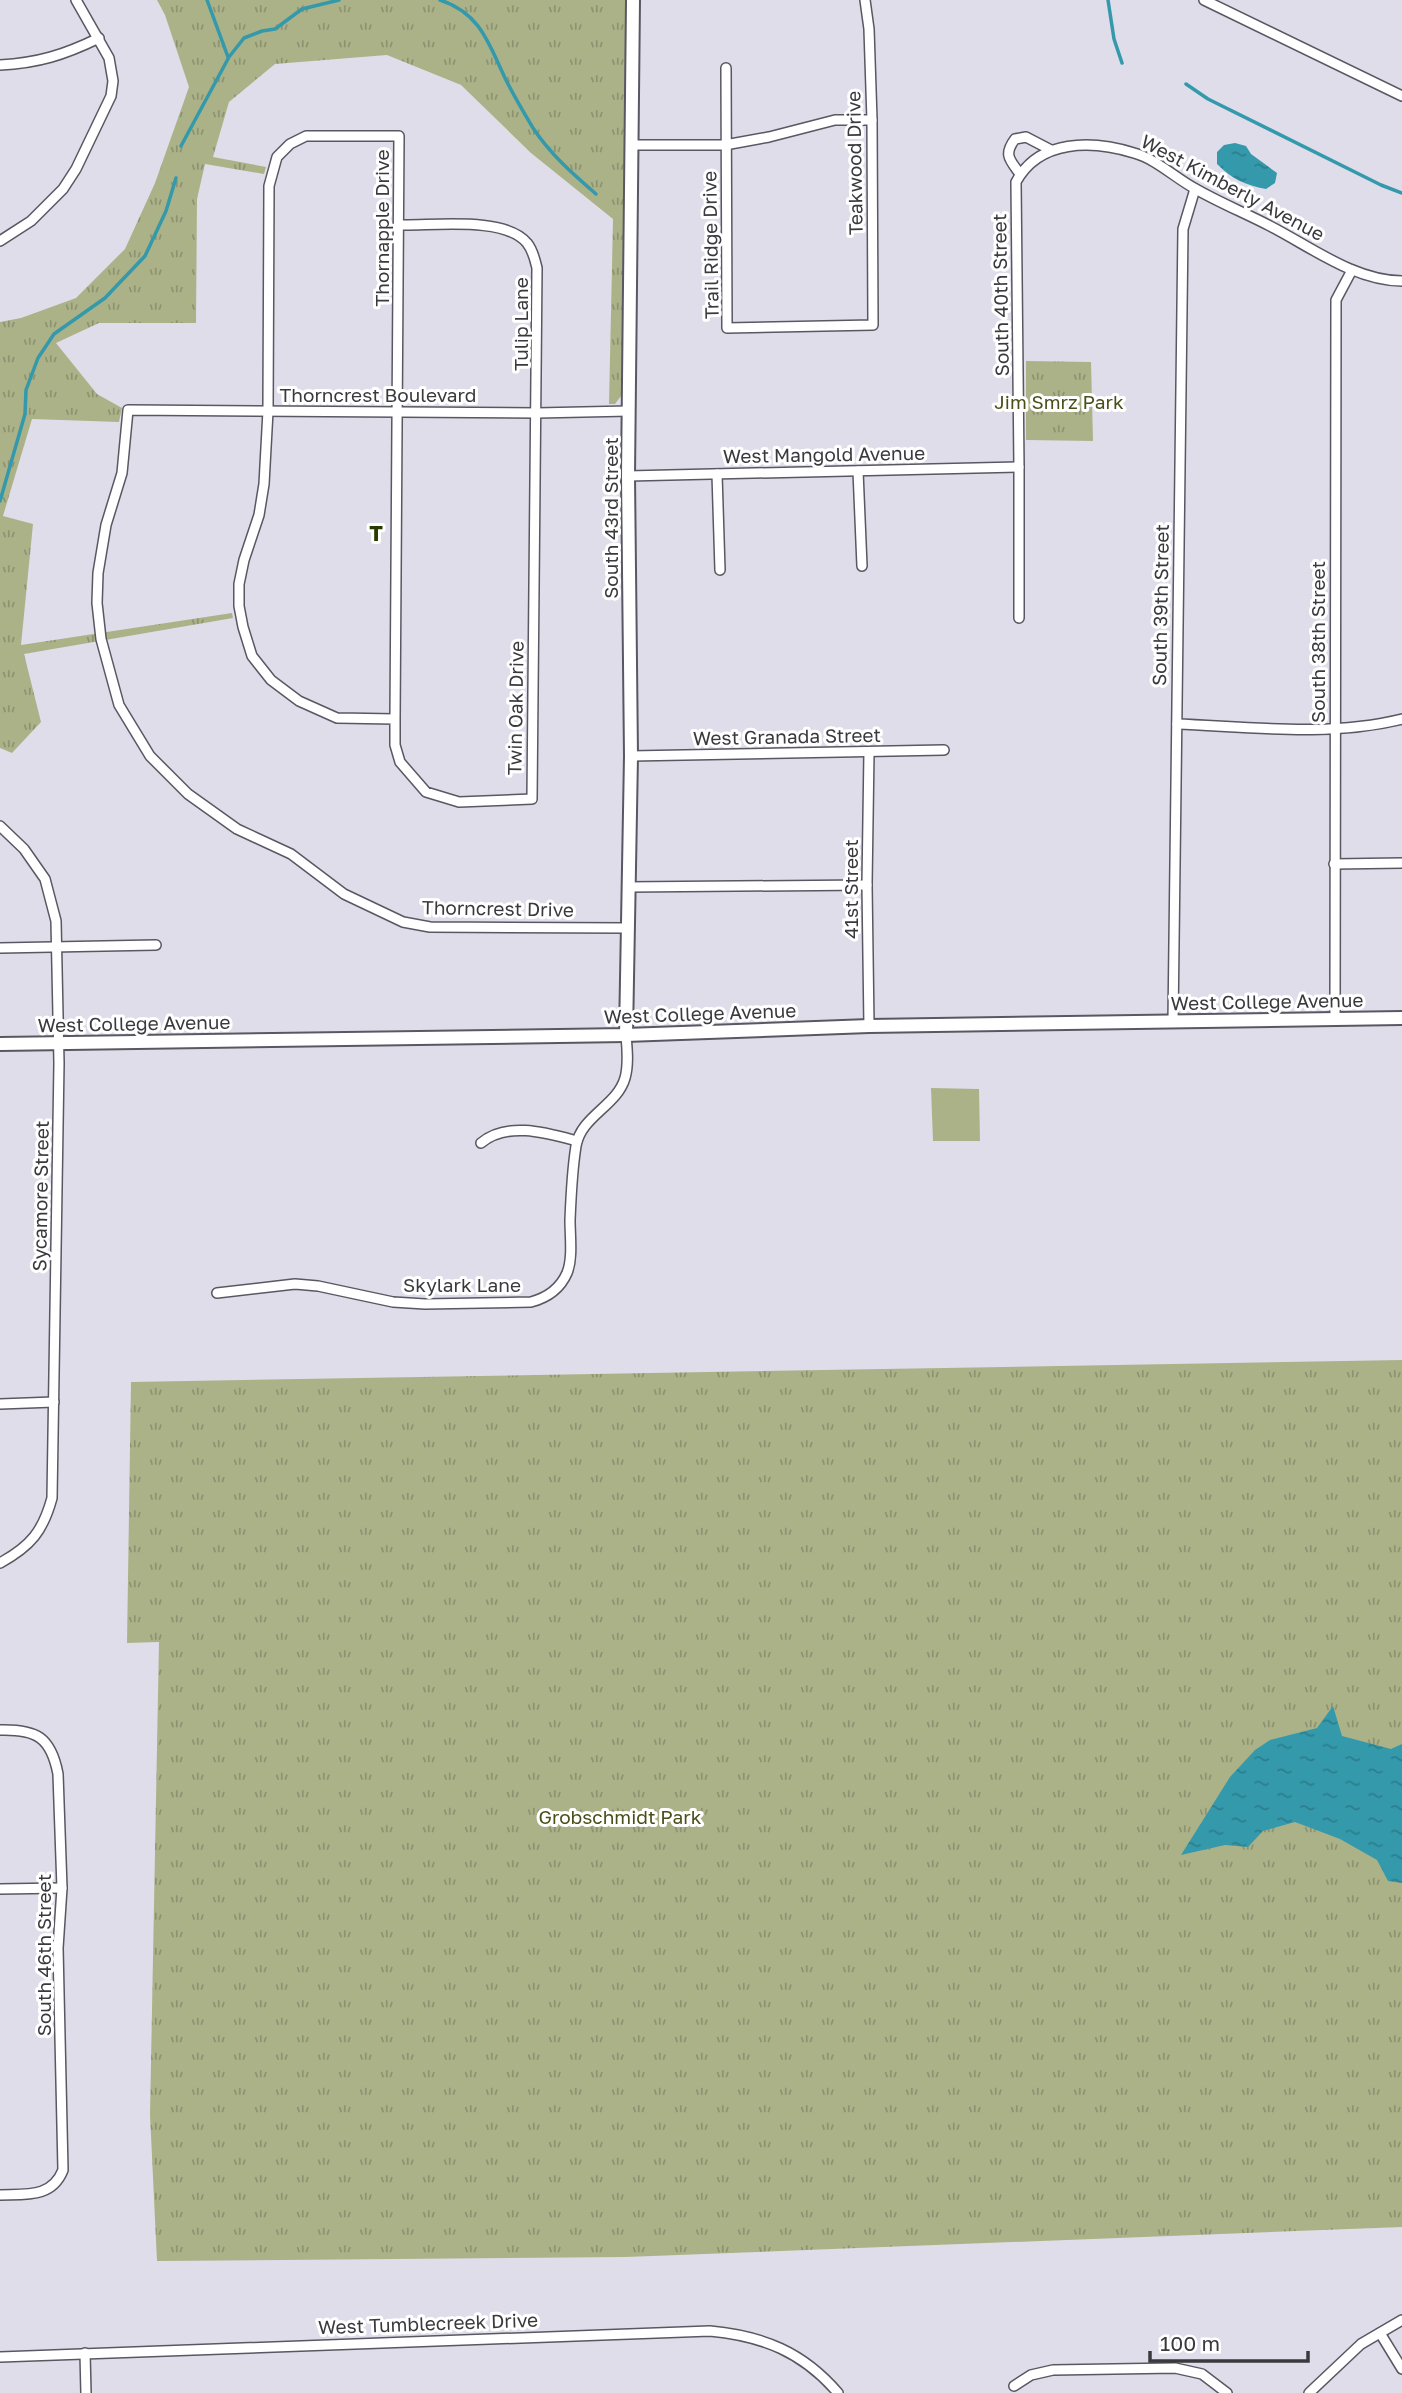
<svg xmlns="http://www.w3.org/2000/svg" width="1402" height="2393" font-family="'Golos Text',sans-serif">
<defs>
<pattern id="park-tufts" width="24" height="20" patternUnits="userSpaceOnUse" patternTransform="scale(1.75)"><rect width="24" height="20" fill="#acb288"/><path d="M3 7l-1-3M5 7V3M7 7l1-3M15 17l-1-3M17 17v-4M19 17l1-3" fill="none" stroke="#8d9271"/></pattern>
<pattern id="water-ripples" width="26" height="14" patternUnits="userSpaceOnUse" patternTransform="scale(1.75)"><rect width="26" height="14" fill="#3399ab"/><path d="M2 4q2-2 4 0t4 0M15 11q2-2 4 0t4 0" fill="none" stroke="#2c7e8d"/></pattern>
</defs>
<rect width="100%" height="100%" fill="#e0ddea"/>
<path fill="#acb288" d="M 931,1088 L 979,1089 L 980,1141 L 933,1141 Z"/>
<g fill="url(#park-tufts)">
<path d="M 157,0 L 626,0 L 624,392 L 615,404 L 609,404 L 613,219 L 531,153 L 461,85 L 387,55 L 275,64 L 229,102 L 213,157 L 266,167 L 264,174 L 205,164 L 197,199 L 196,323 L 99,323 L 56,343 L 97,394 L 122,408 L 119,422 L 32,419 L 3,516 L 33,524 L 21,645 L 232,613 L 233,618 L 24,654 L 41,722 L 12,753 L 0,748 L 0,322 L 21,318 L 76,298 L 125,249 L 155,183 L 189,87 L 165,15 Z"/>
<path d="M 1026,361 L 1091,362 L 1093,441 L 1026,440 Z"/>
<path d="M 1402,1360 L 1402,2227 L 626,2257 L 157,2261 L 150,2115 L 159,1642 L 127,1643 L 131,1382 Z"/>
</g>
<g fill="url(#water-ripples)">
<path d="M 1235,143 L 1246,146 L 1251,154 L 1277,173 L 1275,183 L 1266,189 C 1245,185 1232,179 1217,164 L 1217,152 L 1224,145 Z"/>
<path d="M 1333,1706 L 1342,1736 L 1391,1749 L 1402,1744 L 1402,1883 L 1388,1881 L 1377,1860 L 1340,1839 L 1295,1822 L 1263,1831 L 1248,1847 L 1225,1845 L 1181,1855 L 1230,1777 L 1255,1750 L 1270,1740 L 1317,1728 Z"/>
</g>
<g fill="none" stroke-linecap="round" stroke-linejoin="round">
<g stroke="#3399ab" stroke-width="3.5">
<path d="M 207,0 L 228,57"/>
<path d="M 440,0 C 481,13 489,45 506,80 C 514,96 524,113 533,128 C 551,155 572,173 596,194"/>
<path d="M 1108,0 L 1114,39 L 1122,63"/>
<path d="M 1186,84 L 1208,99 L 1381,185 L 1402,193"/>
<path d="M 181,146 L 229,57 L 244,38 L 262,31 L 275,29 L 302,9 L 339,0"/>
<path d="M 0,501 L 25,414 L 26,390 L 38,358 L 54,334 L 105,298 L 145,256 L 166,211 L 176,178"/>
</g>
<defs>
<g id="minor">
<path d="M 1204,0 L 1402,96"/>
<path d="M 0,65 C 38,63 64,55 99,38"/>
<path d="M 726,68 L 727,328 L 873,325 L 872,120 L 869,29 L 865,0"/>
<path d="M 633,145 L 725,145 L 769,137 L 835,120 L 872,120"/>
<path d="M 1020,174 C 1010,160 1003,155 1015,139 L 1026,137 L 1051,150"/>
<path d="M 0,241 L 31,221 L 63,189 L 76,169 L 111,96 L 113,81 L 109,58 L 76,0"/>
<path d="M 858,471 L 862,566"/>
<path d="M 717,474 L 720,570"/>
<path d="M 628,476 L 1019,467"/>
<path d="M 1019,618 L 1019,467 L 1016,182 C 1039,139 1092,140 1134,153 C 1156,159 1174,177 1194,188 C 1218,202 1245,213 1270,226 C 1311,247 1355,281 1402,281"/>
<path d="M 395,719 L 337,718 L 299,701 L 271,680 L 252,656 L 243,627 L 239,606 L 239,584 L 244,560 L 259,515 L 264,484 L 268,411 L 269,186 L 277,157 L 290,144 L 306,136 L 399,136 L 395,719 L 395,745 L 400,762 L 426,792 L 459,802 L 532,799 L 537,268 C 535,260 533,250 527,243 C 505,216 433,226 400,225"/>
<path d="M 1177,724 C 1251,727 1329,737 1402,719"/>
<path d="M 869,752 L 867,885 L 869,1026"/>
<path d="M 631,756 L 944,750"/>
<path d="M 0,826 L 24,849 L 45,879 L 56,921 L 59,1063 L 52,1498 C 43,1531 31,1546 0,1563"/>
<path d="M 1334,864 L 1402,863"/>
<path d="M 628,887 L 867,885"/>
<path d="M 628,928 L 430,927 L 403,922 L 344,894 L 291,854 L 237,829 L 188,794 L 150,756 L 119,705 L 101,639 L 97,603 L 98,573 L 106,525 L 122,473 L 128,410 L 537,413 L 629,411"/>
<path d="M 0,948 L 156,945"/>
<path d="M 1335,1018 L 1336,300 L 1352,270"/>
<path d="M 1173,1022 L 1183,229 L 1195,189"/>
<path d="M 481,1143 C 507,1121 547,1133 577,1141"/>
<path d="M 217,1293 L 295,1284 L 318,1286 L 393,1302 L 425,1304 L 531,1302 C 546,1298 560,1289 567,1273 C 573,1258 570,1237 570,1220 C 571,1195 572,1171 576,1146 C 581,1116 617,1106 625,1078 C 629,1064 627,1048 626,1035"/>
<path d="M 0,1404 L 54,1402"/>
<path d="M 0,1730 C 36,1729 51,1737 58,1774 L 62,1888 L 58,1948 L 63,2170 C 52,2198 26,2194 0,2195"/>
<path d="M 0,1889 L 62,1888"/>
<path d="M 1380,2333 L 1402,2369"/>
<path d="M 85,2353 L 86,2393"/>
<path d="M 0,2357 L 710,2331 C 763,2336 803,2352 838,2393"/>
<path d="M 1014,2386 L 1031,2375 L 1053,2370 L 1175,2368 L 1202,2374 L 1227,2393"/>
<path d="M 1309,2393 L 1361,2344 L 1402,2320"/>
</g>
<g id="tertiary">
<path d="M 626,1035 L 631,756 L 628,476 L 633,0"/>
<path d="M 0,1044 L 626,1035 L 869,1026 L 1402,1018"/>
</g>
</defs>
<use href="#minor" stroke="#595762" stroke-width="12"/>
<use href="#tertiary" stroke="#595762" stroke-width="16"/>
<use href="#minor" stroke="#fff" stroke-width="9"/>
<use href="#tertiary" stroke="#fff" stroke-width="12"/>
</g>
<g text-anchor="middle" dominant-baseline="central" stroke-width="6" stroke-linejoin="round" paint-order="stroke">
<g font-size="19" fill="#3a393e" stroke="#fff">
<text transform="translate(854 163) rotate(-91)">Teakwood Drive</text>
<text transform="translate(1233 187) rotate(28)">West Kimberly Avenue</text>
<text transform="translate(381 228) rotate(-90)">Thornapple Drive</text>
<text transform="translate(710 245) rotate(-91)">Trail Ridge Drive</text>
<text transform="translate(1000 295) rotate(-91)">South 40th Street</text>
<text transform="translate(520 324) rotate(-90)">Tulip Lane</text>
<text x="378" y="394">Thorncrest Boulevard</text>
<text transform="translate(824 454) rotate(-1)">West Mangold Avenue</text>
<text transform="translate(610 518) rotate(-90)">South 43rd Street</text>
<text transform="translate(1160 605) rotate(-89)">South 39th Street</text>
<text transform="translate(1317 642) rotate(-90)">South 38th Street</text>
<text transform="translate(515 708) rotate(-89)">Twin Oak Drive</text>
<text transform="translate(787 736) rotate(-1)">West Granada Street</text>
<text transform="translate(850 889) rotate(-90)">41st Street</text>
<text transform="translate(498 908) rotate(1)">Thorncrest Drive</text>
<text transform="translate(1267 1001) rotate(-1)">West College Avenue</text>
<text transform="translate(700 1013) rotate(-2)">West College Avenue</text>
<text transform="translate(134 1023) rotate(-1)">West College Avenue</text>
<text transform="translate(40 1196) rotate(-89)">Sycamore Street</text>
<text x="462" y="1284">Skylark Lane</text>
<text transform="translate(43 1955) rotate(-90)">South 46th Street</text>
<text transform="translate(428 2323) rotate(-2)">West Tumblecreek Drive</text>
</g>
<g font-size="19" fill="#4a4f19" stroke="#fff">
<text x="1059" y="401">Jim Smrz Park</text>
<text x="620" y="1816">Grobschmidt Park</text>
</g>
<g font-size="21" font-weight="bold" fill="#293a01" stroke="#fff">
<text x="376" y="533">T</text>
</g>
</g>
<path d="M1150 2351v10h158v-10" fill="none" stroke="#3a393e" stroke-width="3.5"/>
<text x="1160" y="2351" font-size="21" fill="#3a393e" stroke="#ffffff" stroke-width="5" paint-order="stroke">100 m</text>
</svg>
